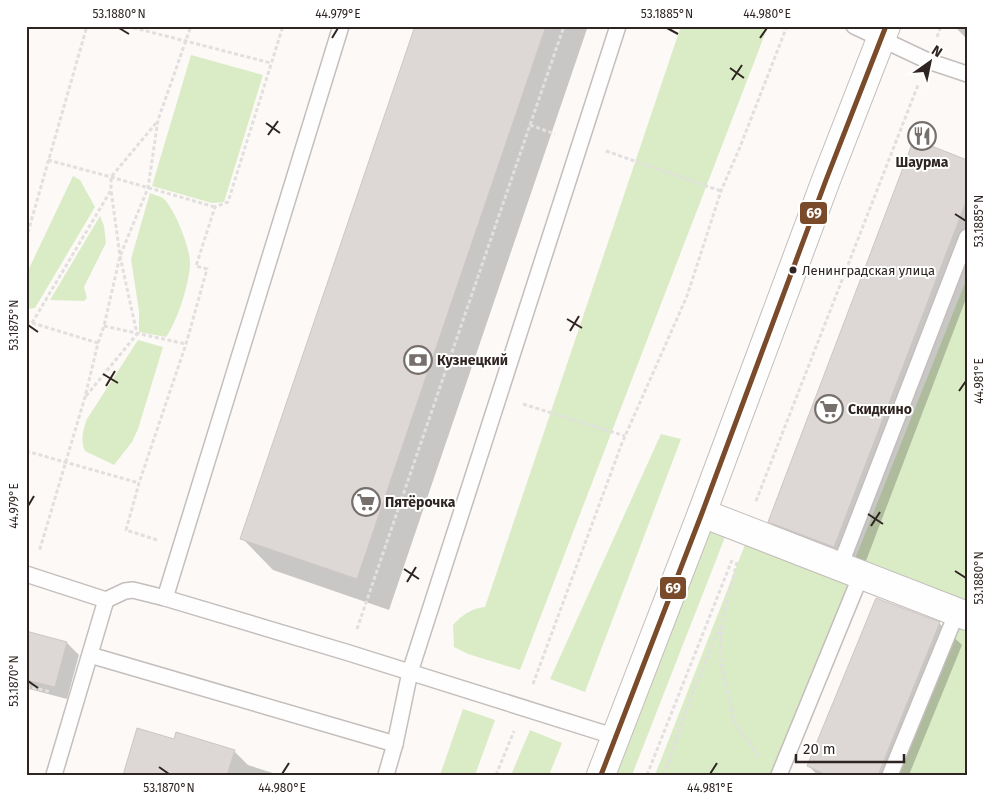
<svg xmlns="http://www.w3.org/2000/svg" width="993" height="801" font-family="'Fira Sans',sans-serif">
<rect width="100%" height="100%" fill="#fcf9f7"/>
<g fill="#daecc5">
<path d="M 681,26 L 768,26 L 520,670 L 468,654 L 454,647 L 453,625 C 462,615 472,608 485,607 Z"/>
<path d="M 191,55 L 263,75 L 224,202 L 212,203 L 152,186 Z"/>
<path d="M 73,176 L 80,180 L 95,207 L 35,308 L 26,309 L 26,275 Z"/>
<path d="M 150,193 C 154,195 161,196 164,199 C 175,210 190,247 190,263 C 190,282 177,322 166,337 L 139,332 L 139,311 L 131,259 Z"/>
<path d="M 100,216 L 104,226 L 106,243 L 84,287 L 87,298 L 84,301 L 50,300 Z"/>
<path d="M 967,278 L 967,603 L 855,559 Z"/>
<path d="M 138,340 L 163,347 L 138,429 L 132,442 L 114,465 L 85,451 C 80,440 83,430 87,419 Z"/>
<path d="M 661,434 L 681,439 L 585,692 L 550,679 Z"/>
<path d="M 710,526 L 727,532 L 632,775 L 615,775 Z"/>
<path d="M 746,542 L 850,579 L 771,775 L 655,775 Z"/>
<path d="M 960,621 L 967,623 L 967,775 L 898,775 Z"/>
<path d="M 463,709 L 495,720 L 475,775 L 440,775 Z"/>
<path d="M 530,730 L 562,743 L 549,775 L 511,775 Z"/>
</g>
<g fill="#0003">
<path d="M 416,26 L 588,26 L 389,610 L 273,570 L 242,538 Z"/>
<path d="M 958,26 L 967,26 L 967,39 L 957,29 Z"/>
<path d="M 967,161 L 967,296 L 861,574 L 797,549 L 770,522 Z"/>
<path d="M 877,599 L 940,624 L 962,645 L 909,775 L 817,775 L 809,766 Z"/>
<path d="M 26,640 L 67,643 L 79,655 L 67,699 L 29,689 L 26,686 Z"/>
<path d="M 175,740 L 234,751 L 248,765 L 279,775 L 125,775 Z"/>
</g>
<g fill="#ddd7d5" stroke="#cdc6c4">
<path d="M 415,26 L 546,26 L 357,579 L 240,539 Z"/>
<path d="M 914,139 L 967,160 L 967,199 L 834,547 L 768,522 Z"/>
<path d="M 876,598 L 940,622 L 878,775 L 827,775 L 807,766 Z"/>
<path d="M 26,631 L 67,642 L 55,687 L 26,680 Z"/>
<path d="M 137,728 L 174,739 L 176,732 L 235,750 L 227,775 L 123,775 Z"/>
</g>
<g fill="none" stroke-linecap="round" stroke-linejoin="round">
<defs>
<g id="lane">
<path d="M 854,26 L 928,61 L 967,74"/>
<path d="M 840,566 L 967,237"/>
<path d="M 26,574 L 106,600 L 125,591 L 133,590 L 165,598 L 349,653 L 616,737"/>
<path d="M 165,598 L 341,26"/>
<path d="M 90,655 L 395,744"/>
<path d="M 54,775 L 106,600"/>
<path d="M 386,775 L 395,744 L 410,672 L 618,26"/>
<path d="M 779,775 L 861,575"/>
<path d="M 890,775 L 957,612"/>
</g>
<path id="street" d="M 702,513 L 967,616"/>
<path id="primary" d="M 601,775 L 702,513 L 826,180 L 886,26"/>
</defs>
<use href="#lane" stroke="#c4bebc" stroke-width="18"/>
<use href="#street" stroke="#c4bebc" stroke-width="30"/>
<use href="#primary" stroke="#c4bebc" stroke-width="30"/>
<g stroke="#e2e0df" stroke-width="3" stroke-dasharray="4 2.5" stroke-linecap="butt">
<path d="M 127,26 L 271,63"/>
<path d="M 937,37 L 941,26"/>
<path d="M 530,125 L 555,134"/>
<path d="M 606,151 L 721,191"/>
<path d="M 48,160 L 111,177 L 215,207"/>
<path d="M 26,239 L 87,26"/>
<path d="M 26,321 L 98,343 L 85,397 L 39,552"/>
<path d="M 32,323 L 111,190 L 111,177 L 157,122"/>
<path d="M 104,326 L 186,344"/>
<path d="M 98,343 L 104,326 L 120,256 L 148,188 L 158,120 L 191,26"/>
<path d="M 86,396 L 137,334 L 120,256 L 111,190"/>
<path d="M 523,404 L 625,436"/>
<path d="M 26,451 L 139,483"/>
<path d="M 756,501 L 918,85"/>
<path d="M 157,540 L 126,530 L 139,483 L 186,344 L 207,269 L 196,266 L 215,207 L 228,202 L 283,26"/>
<path d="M 737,562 L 722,623 L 720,658 L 734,721 L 759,757"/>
<path d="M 357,629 L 564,26"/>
<path d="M 533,684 L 622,443 L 687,296 L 721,191 L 740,147 L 787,26"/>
<path d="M 26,686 L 51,692"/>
<path d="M 496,775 L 514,731"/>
<path d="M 647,775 L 732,560"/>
<path d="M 664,775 L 690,700 L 720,626"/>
</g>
<use href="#lane" stroke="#fffefe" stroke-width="15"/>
<use href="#street" stroke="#fffefe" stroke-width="28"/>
<use href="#primary" stroke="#fffefe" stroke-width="28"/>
<defs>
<path id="bus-1" d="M 601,775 L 702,513 L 826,180 L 886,26"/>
</defs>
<use href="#bus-1" stroke="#fff" stroke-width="9"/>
<use href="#bus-1" stroke="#7a4b2a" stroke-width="5"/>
</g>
<path fill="none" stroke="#2e2421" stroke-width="2" d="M 119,28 L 129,34M 667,28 L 678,34M 332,38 L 338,28M 760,38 L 767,28M 730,68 L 744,78M 732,80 L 742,65M 266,123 L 280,133M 268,135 L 278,121M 955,214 L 966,221M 567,319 L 582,328M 28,325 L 38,332M 570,331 L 579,316M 103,374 L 118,383M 106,386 L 115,371M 959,391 L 966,381M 28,506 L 34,496M 868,514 L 883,524M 871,526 L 880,512M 404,569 L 419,579M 955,571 L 966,578M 407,582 L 416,567M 28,681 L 38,688M 159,767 L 169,774M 282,774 L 289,763M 710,774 L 717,763"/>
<defs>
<symbol id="restaurant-ring" viewBox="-11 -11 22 22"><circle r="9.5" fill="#fff" stroke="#766f6c" stroke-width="1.5"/><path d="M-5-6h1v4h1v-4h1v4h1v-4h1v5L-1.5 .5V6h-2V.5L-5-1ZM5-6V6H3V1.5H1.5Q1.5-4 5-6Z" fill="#766f6c"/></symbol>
<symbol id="bank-ring" viewBox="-11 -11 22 22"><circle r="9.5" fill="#fff" stroke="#766f6c" stroke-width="1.5"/><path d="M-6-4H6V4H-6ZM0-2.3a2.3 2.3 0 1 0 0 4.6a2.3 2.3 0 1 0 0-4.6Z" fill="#766f6c"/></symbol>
<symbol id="supermarket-ring" viewBox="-11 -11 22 22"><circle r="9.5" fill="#fff" stroke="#766f6c" stroke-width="1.5"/><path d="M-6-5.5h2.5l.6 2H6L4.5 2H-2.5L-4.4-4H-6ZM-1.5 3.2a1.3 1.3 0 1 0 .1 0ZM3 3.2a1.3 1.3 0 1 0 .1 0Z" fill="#766f6c"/></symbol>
</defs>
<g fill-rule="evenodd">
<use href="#restaurant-ring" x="906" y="120" width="32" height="32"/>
<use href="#bank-ring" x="402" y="344" width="32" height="32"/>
<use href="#supermarket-ring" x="813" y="393" width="32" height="32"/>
<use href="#supermarket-ring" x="350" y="486" width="32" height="32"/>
</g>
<circle fill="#2e2421" stroke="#fff" stroke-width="2" cx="793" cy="270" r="4.5"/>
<g text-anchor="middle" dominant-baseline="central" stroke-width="4" stroke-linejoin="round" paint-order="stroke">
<g font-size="13" fill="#2e2421" stroke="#fff" text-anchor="start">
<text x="802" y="270">Ленинградская улица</text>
</g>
<g font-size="14" font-weight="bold" fill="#2e2421" stroke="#fff" text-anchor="start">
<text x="922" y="162" text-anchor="middle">Шаурма</text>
<text x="437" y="360">Кузнецкий</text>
<text x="848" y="409">Скидкино</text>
<text x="385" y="502">Пятёрочка</text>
</g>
</g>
<g stroke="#fff" stroke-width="2">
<rect x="799" y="201" width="29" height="24" rx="5" fill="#7a4b2a"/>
<rect x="659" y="576" width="28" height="24" rx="5" fill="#7a4b2a"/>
</g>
<g font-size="14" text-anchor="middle" font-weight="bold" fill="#fff">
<text x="814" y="218">69</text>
<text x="673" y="593">69</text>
</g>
<rect width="993" height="801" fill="none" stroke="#ffffff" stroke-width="55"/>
<g transform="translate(930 62) rotate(33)" stroke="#ffffff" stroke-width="4" paint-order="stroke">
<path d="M0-4L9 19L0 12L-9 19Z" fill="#2e2421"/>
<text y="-8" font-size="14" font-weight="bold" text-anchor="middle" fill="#2e2421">N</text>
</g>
<path d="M796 754v8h108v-8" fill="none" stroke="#2e2421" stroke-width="2.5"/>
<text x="803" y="754" font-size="15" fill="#2e2421" stroke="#ffffff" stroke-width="4" paint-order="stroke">20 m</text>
<rect x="28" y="28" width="938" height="746" fill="none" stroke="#2e2421" stroke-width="2"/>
<g font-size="12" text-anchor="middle" fill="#2e2421">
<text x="119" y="18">53.1880°N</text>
<text x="338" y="18">44.979°E</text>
<text x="667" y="18">53.1885°N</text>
<text x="767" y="18">44.980°E</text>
<text transform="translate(979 221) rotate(-90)" y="4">53.1885°N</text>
<text transform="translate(14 325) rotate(-90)" y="4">53.1875°N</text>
<text transform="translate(979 381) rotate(-90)" y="4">44.981°E</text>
<text transform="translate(14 506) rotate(-90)" y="4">44.979°E</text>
<text transform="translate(979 578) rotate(-90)" y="4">53.1880°N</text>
<text transform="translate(14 681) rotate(-90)" y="4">53.1870°N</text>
<text x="169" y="792">53.1870°N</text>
<text x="282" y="792">44.980°E</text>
<text x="710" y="792">44.981°E</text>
</g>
</svg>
